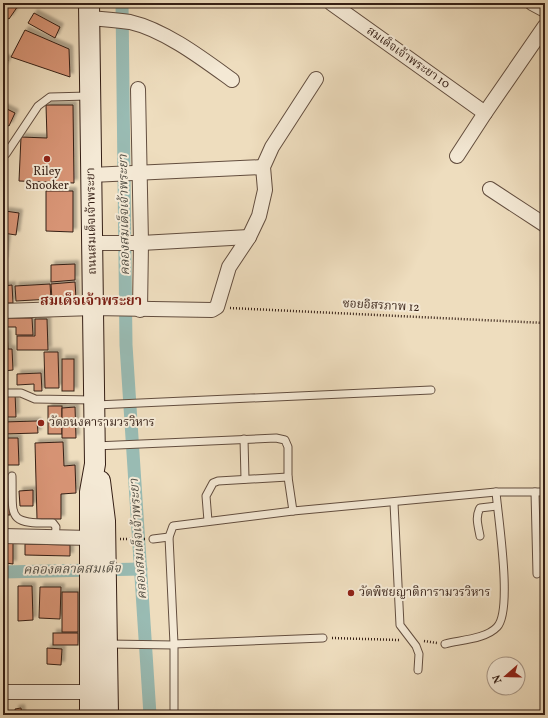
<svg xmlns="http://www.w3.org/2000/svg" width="548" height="718" font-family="Vollkorn,'Noto Serif Thai',serif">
<defs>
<filter id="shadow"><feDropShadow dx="3.5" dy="-3.5" stdDeviation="1" flood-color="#0004"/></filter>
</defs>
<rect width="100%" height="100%" fill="#eeddbe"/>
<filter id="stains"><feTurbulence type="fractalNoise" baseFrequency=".005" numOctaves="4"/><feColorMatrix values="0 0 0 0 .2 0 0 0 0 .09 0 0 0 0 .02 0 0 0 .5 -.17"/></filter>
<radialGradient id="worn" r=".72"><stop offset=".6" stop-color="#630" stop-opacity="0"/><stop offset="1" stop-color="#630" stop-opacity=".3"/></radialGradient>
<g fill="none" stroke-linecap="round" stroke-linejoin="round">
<g stroke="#99bbb3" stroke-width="13">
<path d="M 122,3 L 126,345 L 150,715"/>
<path d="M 3,572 L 141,569"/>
</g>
</g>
<g fill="#d79475" stroke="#351f15" filter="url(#shadow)">
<path d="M 3,3 L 20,3 L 9,19 L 3,15 Z"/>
<path d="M 34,13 L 60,27 L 55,38 L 28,23 Z"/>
<path d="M 25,30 L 69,49 L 70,77 L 11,57 Z"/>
<path d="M 3,57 L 8,60 L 3,69 Z"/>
<path d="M 46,105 L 73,105 L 74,183 L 19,181 L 21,137 L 47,138 Z"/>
<path d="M 3,107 L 15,113 L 9,126 L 3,123 Z"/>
<path d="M 46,191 L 73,191 L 73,232 L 46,231 Z"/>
<path d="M 5,211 L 19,213 L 16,235 L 3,233 Z"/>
<path d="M 3,237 L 7,238 L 4,261 L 3,261 Z"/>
<path d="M 75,264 L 75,280 L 51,282 L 51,265 Z"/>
<path d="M 75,282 L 76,299 L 52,300 L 51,284 Z"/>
<path d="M 50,284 L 51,299 L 16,301 L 15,286 Z"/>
<path d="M 12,285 L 13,303 L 3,303 L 3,286 Z"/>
<path d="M 3,318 L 32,318 L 33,335 L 16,335 L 16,327 L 3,327 Z"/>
<path d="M 35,319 L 47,319 L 48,350 L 17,350 L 17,336 L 35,336 Z"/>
<path d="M 3,333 L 7,333 L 8,349 L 12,349 L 13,370 L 3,371 Z"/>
<path d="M 44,352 L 58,352 L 59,388 L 45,388 Z"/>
<rect x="62" y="359" width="12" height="32"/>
<path d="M 41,373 L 42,391 L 34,391 L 34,384 L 17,385 L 17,374 Z"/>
<path d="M 15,393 L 16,417 L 3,417 L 3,394 Z"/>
<rect x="48" y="406" width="14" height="28"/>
<path d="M 75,407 L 76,438 L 62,438 L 62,408 Z"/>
<path d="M 37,421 L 38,433 L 3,434 L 3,422 Z"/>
<path d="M 3,438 L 18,438 L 19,465 L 3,465 Z"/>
<path d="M 63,442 L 64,466 L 75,465 L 76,493 L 61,494 L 61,519 L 37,519 L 35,443 Z"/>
<path d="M 3,476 L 9,476 L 10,515 L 3,515 Z"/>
<path d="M 33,490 L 33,506 L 20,506 L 19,491 Z"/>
<path d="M 13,542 L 13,564 L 6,563 L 6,543 Z"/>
<path d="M 25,544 L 70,545 L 70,556 L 25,555 Z"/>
<path d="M 18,586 L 32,586 L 33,620 L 18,621 Z"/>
<path d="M 40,587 L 61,587 L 60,619 L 39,618 Z"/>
<rect x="62" y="592" width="16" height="40"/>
<rect x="53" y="633" width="25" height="12"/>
<path d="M 47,648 L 62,649 L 61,665 L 47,664 Z"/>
<path d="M 21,708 L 22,715 L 16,715 L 15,709 Z"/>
</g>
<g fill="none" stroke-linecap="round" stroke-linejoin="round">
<defs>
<g id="lane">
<path d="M 6,154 L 38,106 L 50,97 L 88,96"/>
<path d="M 3,393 L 21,393 L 35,399 L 93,400"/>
<path d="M 96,405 L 431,390"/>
<path d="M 244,439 L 245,479"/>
<path d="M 95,446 L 276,438 L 285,440 L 288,447 L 288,477 L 293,511"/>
<path d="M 12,476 C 13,517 6,524 53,523 L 56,527 L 55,538"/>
<path d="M 535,492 L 537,574"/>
<path d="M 394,503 L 400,625 L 416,646 L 419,654 L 418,670"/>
<path d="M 208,521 L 206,496 L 213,483 L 218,481 L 288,477"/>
<path d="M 480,536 C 478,525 475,517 480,508 L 497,506"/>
<path d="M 153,539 L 169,537"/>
<path d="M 109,644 L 174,645"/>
<path d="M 174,644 L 323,638"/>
<path d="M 445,644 C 460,640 486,639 497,627 C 513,611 498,517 496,492"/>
<path d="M 174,715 L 174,644 L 169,537 L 173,526 L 293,511 L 496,492 L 545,492"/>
</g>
<g id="street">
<path d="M 331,3 L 485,113"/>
<path d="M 532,3 L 545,10"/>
<path d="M 89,18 C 103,19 116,20 130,22 C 165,30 203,59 232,80"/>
<path d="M 138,89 L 141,243 L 140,310"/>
<path d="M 457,156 L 485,113 L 545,26"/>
<path d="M 91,175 L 263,167"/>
<path d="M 490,189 L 545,225"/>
<path d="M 92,243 L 141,243 L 249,237"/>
<path d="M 3,311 L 93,308 L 212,310 L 217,307 L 229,267 L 249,237 L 259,216 L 265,190 L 263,167 L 272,147 L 316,79"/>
<path d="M 3,536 L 90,538"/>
<path d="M 3,692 L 89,692"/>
</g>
<g id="secondary">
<path d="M 89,3 L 95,464 L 90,492 L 90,715"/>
<path d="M 100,481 L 105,521 L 108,715"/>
</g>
</defs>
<use href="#lane" stroke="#634e3f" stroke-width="9"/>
<use href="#street" stroke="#634e3f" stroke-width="16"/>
<use href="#secondary" stroke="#351f15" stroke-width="22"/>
<g stroke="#351f15" stroke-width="2.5" stroke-dasharray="1 2" stroke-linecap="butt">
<path d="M 230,308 L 545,323"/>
<path d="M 120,539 L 145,539"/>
<path d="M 332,638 L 399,640"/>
<path d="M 424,641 L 437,643"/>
</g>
<use href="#lane" stroke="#f4e9d5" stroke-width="7"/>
<use href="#street" stroke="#f4e9d5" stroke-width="14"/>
<use href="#secondary" stroke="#f4e9d5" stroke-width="20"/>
</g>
<g fill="#8f2418" stroke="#f4e9d5" stroke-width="1.5">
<circle cx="47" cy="159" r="4"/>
<circle cx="41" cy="423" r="4"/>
<circle cx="351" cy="593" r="4"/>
</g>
<g text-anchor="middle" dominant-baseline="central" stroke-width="4" stroke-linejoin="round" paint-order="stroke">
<g font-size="12" fill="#351f15" stroke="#f4e9d5">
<text transform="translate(408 58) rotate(35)">สมเด็จเจ้าพระยา 10</text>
<text transform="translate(92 221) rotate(-91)">ถนนสมเด็จเจ้าพระยา</text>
<text transform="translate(381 306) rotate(3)">ซอยอิสรภาพ 12</text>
</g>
<g font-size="12" fill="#351f15" stroke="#f4e9d5" text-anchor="start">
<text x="47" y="172" text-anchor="middle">Riley<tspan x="47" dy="14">Snooker</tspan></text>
<text x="49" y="423">วัดอนงคารามวรวิหาร</text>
<text x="359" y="593">วัดพิชยญาติการามวรวิหาร</text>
</g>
<g font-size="13" font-style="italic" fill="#534e44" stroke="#f4e9d5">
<text transform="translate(125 215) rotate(-91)">คลองสมเด็จเจ้าพระยา</text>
<text transform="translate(139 539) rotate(-94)">คลองสมเด็จเจ้าพระยา</text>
<text transform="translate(72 570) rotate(-1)">คลองตลาดสมเด็จ</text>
</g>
<g font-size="14" font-weight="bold" fill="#7a1f14" stroke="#f4e9d5">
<text x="91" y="301">สมเด็จเจ้าพระยา</text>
</g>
</g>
<rect width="548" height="718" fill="none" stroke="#eeddbe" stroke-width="16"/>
<rect x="4" y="4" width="540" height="710" fill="none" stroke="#351f15" stroke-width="2"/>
<rect x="8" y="8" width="532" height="702" fill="none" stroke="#351f15"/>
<g transform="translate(506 676) rotate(250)"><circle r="19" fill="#f4e9d5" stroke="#a89888"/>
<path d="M0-3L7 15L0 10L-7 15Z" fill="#8f2418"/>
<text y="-6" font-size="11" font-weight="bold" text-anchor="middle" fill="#351f15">N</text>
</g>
<rect width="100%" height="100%" filter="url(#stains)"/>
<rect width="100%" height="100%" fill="url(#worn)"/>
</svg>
